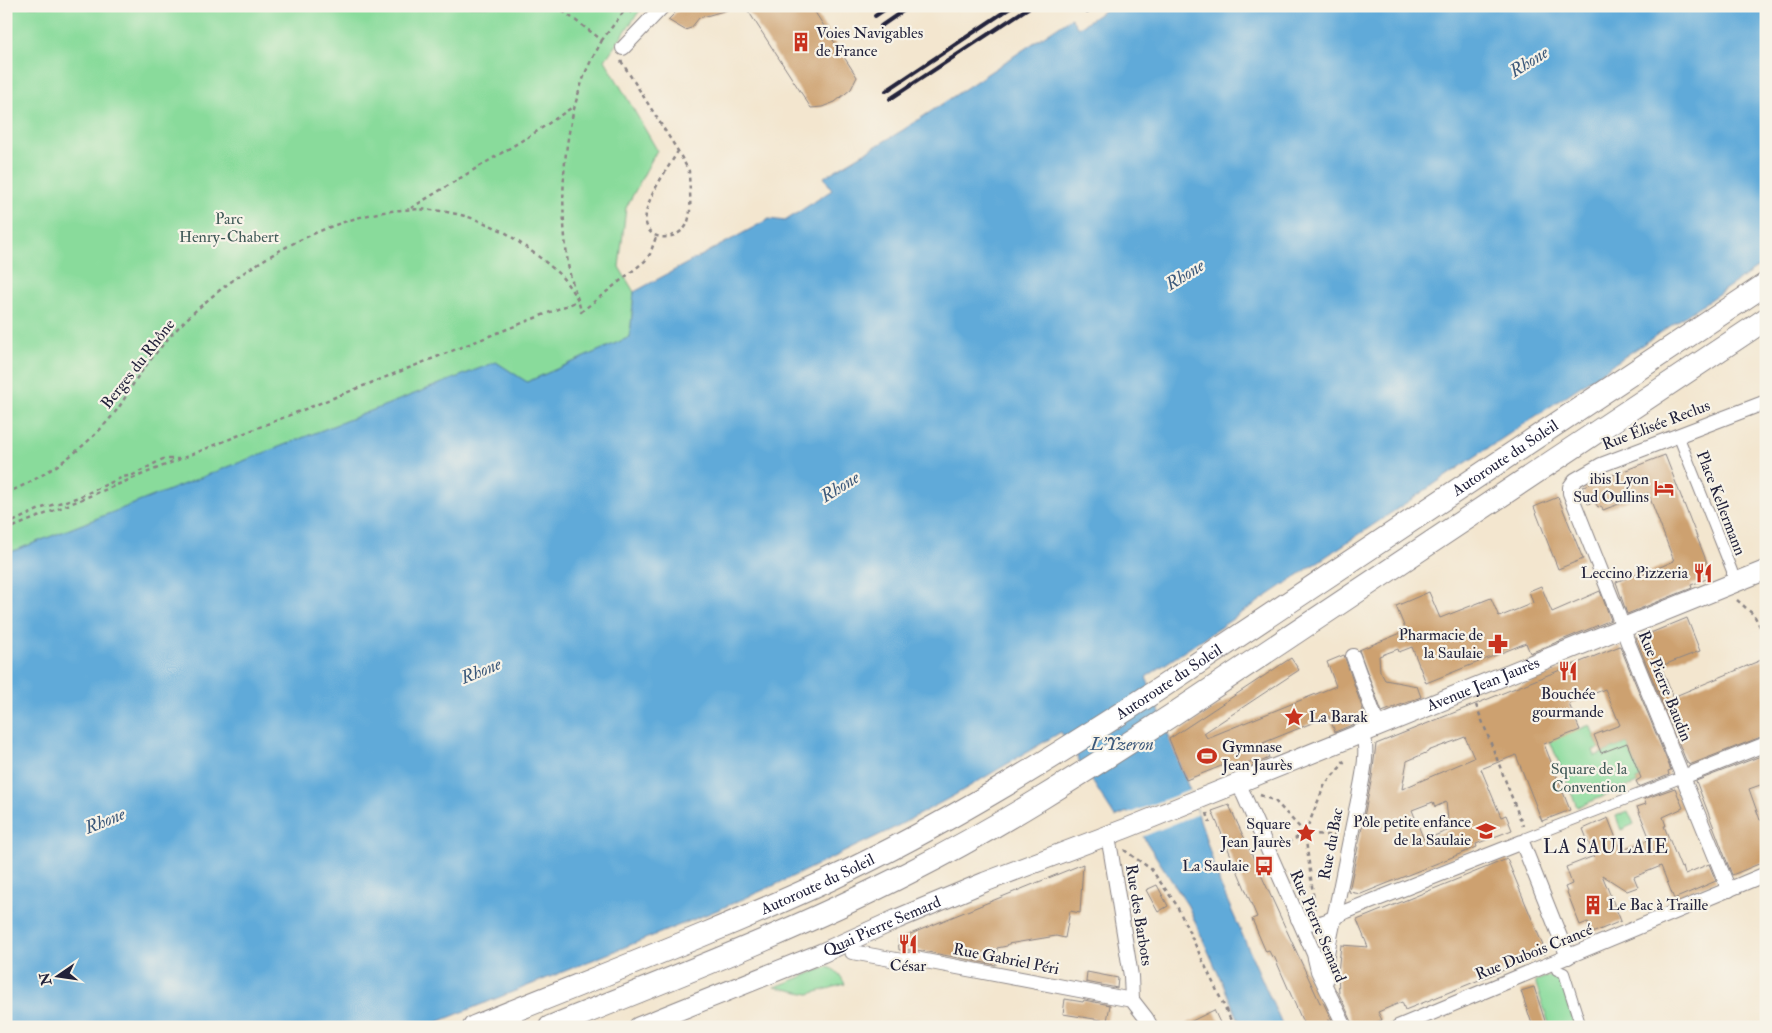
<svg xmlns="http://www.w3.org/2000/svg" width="1772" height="1033" font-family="'IM FELL Double Pica',serif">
<rect width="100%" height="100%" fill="#f7f3e8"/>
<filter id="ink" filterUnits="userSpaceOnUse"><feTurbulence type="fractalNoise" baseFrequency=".02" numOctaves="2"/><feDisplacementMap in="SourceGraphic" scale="10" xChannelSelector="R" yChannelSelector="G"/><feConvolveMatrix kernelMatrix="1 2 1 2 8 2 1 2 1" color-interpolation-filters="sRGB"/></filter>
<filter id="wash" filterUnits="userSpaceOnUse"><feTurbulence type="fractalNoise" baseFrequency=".0096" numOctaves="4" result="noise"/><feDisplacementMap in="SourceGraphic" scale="20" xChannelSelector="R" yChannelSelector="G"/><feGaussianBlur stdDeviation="1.12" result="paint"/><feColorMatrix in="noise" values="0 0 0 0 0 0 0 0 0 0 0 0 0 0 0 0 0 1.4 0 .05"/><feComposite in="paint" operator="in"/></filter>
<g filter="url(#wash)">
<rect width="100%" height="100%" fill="#f3e6cf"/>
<g fill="#89db9b" stroke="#567e6b">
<path d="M 6,6 L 643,6 L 605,60 L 657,150 L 626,208 L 619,267 L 634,292 L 630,337 L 527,382 L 496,362 L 6,554 Z"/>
<path d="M 1590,725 L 1599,748 L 1593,750 L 1595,756 L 1627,743 L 1641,778 L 1636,780 L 1637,783 L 1577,807 L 1550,741 Z"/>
<path d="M 1628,811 L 1634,824 L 1621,830 L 1616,816 Z"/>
<path d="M 827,967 C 838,970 840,975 845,984 L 809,994 L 775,987 Z"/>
<path d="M 1552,975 L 1560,975 L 1575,1027 L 1550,1027 L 1535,981 Z"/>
</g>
<path fill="#61aad9" stroke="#42668a" d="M 1111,6 L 1766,6 L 1766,262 L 1146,677 L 1195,804 L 1220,884 L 1283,1027 L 1242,1027 L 1188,906 L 1127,812 L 1115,817 L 1061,732 L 955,795 L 892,829 L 775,885 L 720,909 L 425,1027 L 6,1027 L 6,554 L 496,362 L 527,382 L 630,337 L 634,292 L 769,219 L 785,221 L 832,190 L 824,177 L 903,130 L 1071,18 L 1078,28 Z"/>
<path fill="#f3e6cf" d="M 1190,790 L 1198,814 L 1142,837 L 1127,814 Z"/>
<g id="blocks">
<g fill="#cda170" fill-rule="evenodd">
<path d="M 686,6 L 727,6 L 727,10 L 699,18 L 691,28 L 685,30 L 668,20 L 678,10 Z"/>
<path d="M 745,6 L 811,6 L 857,77 L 851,89 L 835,102 L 822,107 L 811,108 Z"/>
<path d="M 1665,455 L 1711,573 L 1709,578 L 1691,585 L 1692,588 L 1627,614 L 1616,582 L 1636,574 L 1637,577 L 1674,561 L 1648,493 L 1603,510 L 1601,506 L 1598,507 L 1594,501 L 1588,504 L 1582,487 Z"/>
<path d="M 1558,497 L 1583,559 L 1558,569 L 1534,507 Z"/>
<path d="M 1541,586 L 1552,612 L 1600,591 L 1611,620 L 1530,653 L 1526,643 L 1426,683 L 1412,647 L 1399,652 L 1398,649 L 1379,656 L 1380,671 L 1385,680 L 1417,686 L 1421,697 L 1382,712 L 1359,650 L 1406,631 L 1396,606 L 1429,592 L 1440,618 L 1491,598 L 1499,617 L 1533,603 L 1529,591 Z"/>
<path d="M 1687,618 L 1700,651 L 1661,666 L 1673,697 L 1766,658 L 1766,735 L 1689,765 L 1688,763 L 1687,763 L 1636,639 Z"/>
<path d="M 1620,646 L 1671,770 L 1668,771 L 1669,775 L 1639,787 L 1636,781 L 1641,778 L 1627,743 L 1601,753 L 1594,735 L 1620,725 L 1605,689 L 1569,704 L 1580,730 L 1544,744 L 1570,810 L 1542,821 L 1516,755 L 1481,769 L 1501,817 L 1506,815 L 1512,830 L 1476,844 L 1477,847 L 1361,894 L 1349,892 L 1372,777 L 1376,744 ZM 1465,737 L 1474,758 L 1402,789 L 1407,761 L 1428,752 L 1428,751 ZM 1433,802 L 1435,807 L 1446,802 L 1449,830 L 1424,840 L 1412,810 Z"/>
<path d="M 1344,655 L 1366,719 L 1335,732 L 1329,716 L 1263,743 L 1269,758 L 1253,765 L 1252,762 L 1232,770 L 1229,763 L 1186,780 L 1169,739 L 1291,658 L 1299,670 L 1204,733 L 1207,738 L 1336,686 L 1327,662 Z"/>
<path d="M 1766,754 L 1766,783 L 1749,789 L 1760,820 L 1766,820 L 1766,861 L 1732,875 L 1696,781 Z"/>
<path d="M 1675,788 L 1683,808 L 1663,817 L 1666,826 L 1664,826 L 1681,868 L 1683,867 L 1685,874 L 1709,864 L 1716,881 L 1674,899 L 1661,866 L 1634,877 L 1638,887 L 1627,891 L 1602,875 L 1621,921 L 1592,933 L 1588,922 L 1580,925 L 1565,887 L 1572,884 L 1566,867 L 1594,856 L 1583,829 L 1608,818 L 1621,851 L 1650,839 L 1637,807 L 1646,804 L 1644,799 Z"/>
<path d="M 1229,805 L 1320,1003 L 1323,1002 L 1332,1021 L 1328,1020 L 1331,1027 L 1305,1027 L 1274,956 L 1272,957 L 1269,951 L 1266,952 L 1252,919 L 1257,917 L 1212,811 Z"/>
<path d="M 1507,859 L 1546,953 L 1405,1010 L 1402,1002 L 1378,1012 L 1382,1020 L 1365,1027 L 1354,1026 L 1339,994 L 1338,972 L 1341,945 L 1368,947 L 1357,920 Z"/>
<path d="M 1083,864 L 1080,913 L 1070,911 L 1065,938 L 1056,936 L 1008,944 L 1007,946 L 997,948 L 996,965 L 917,950 L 899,950 L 898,939 Z"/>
<path d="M 1157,885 L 1168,906 L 1158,912 L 1146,890 Z"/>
<path d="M 1087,972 L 1118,978 L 1117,988 L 1086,982 Z"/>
<path d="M 1534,987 L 1547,1027 L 1533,1027 L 1521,991 Z"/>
<path d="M 1065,999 L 1083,1002 L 1084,1000 L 1110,1005 L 1107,1021 L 1063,1014 Z"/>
<path d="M 1214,1010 L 1222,1027 L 1180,1027 Z"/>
</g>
</g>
</g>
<g filter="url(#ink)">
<use href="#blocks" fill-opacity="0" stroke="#8a8485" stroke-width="1"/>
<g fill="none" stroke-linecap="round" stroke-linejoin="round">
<defs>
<g id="pedestrian">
<path d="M 1678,435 L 1732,571 L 1732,584"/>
<path d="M 1522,842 L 1526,838 L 1683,777"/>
<path d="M 1557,970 L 1564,973 L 1581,1027"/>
</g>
<g id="minor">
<path d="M 623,48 L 663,6"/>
<path d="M 1353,656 L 1378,726"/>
<path d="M 1683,777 L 1766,744"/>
<path d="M 1238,782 L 1314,954 L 1318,971 L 1345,1027"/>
<path d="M 1105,837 L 1109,843 L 1111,853 L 1131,976 L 1132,1000"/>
<path d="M 1729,890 L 1627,640 L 1618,614 L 1570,493 L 1570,487 L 1575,480 L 1601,465 L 1766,402"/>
<path d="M 1298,919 C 1324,928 1324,921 1347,911 L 1522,842 L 1568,957"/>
<path d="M 847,942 L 852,952 L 902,961 L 915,959 L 1132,1000 L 1146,1018 L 1151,1027"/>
<path d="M 1326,981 C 1324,956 1331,937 1335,913 C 1343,876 1350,838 1358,801 C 1362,780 1369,753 1363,733"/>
<path d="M 1398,1027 L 1766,874"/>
</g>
<g id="secondary">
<path id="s1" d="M 638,1027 L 822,953 L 897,919 L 985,882 L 1127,828 L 1766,570"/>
</g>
<g id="trunk">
<path id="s2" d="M 474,1027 C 594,978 715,933 831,879 C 948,824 1054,757 1162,687 L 1766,284"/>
<path d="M 550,1027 C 671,978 793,932 910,872 C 1001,826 1086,771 1172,715 L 1766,319"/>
</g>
</defs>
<use href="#pedestrian" stroke="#8a8485" stroke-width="12"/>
<use href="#minor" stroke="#8a8485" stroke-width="16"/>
<use href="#secondary" stroke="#8a8485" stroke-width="21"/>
<use href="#trunk" stroke="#8a8485" stroke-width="24"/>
<g stroke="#8a8485" stroke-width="2.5" stroke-dasharray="4 4" stroke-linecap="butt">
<path d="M 556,6 L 602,40 L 628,6"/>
<path d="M 622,6 L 635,15"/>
<path d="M 602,40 C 597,51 589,63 585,74 C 562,135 559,200 568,264 C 570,280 578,296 581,312 L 645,261 L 650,254 L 656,237"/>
<path d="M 621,61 L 678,151 L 689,171 C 689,185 693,211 687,224 C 682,237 651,246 646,223 C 642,202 668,169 678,151"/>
<path d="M 411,208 L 536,132 L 574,106"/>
<path d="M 6,493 C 47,477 93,443 119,407 C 126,397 132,385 139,375 C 150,360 162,345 175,331 C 208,296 249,266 292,244 C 359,210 428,194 498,229 C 506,232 513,238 520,243 C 534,253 549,264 561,276 C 568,284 573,293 579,301"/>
<path d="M 6,525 L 42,508 L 79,497 L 123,477 L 133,475 L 163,459 L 179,459"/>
<path d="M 6,530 L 237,436 L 578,301"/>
<path d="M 1737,600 L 1754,615 L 1766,638"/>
<path d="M 1476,705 L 1523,826"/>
<path d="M 1260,795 L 1275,801 L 1305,833 L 1315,909"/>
<path d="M 1207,813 L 1210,823"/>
<path d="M 1305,833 L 1325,784 L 1344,763 L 1342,759"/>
<path d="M 1281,847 L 1305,833 L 1336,836"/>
<path d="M 1124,850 L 1151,869 L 1176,904 L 1234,1027"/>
</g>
<use href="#pedestrian" stroke="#fff" stroke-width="10"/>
<use href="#minor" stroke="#fff" stroke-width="14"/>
<use href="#secondary" stroke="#fff" stroke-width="19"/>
<use href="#trunk" stroke="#fff" stroke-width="22"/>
<g stroke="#22223b" stroke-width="4">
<path d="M 1087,12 L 1097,6"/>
<path d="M 875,16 L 890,6"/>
<path d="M 881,26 L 910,6"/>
<path d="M 886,91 L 1013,6"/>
<path d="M 890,99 L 1031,6"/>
</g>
</g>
</g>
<defs>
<symbol id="building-bare" viewBox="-9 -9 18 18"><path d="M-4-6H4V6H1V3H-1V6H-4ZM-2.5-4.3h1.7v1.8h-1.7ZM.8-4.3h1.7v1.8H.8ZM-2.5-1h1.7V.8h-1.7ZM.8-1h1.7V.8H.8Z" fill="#c8321e" stroke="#f7f3e8" stroke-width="2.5" paint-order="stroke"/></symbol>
<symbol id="hotel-bare" viewBox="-9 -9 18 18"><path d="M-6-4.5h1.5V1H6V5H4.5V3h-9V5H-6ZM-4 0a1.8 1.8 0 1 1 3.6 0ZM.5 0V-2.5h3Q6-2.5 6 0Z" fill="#c8321e" stroke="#f7f3e8" stroke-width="2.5" paint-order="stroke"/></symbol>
<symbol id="restaurant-bare" viewBox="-9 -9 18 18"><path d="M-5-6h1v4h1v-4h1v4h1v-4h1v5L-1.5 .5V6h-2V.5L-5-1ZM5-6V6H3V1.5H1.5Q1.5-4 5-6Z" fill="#c8321e" stroke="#f7f3e8" stroke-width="2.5" paint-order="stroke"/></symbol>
<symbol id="pharmacy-bare" viewBox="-9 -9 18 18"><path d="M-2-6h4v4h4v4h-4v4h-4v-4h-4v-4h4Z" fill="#c8321e" stroke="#f7f3e8" stroke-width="2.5" paint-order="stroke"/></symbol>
<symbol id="sight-bare" viewBox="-9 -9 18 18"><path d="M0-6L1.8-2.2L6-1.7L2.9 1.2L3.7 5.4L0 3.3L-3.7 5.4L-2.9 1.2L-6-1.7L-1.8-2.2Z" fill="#c8321e" stroke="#f7f3e8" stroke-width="2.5" paint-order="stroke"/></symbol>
<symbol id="stadium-bare" viewBox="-9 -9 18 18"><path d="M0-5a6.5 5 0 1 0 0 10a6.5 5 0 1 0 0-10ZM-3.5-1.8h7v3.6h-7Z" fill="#c8321e" stroke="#f7f3e8" stroke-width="2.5" paint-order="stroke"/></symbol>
<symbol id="school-bare" viewBox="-9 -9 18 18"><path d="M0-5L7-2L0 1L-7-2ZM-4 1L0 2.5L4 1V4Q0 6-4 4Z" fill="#c8321e" stroke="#f7f3e8" stroke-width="2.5" paint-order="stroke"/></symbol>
<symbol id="bus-bare" viewBox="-9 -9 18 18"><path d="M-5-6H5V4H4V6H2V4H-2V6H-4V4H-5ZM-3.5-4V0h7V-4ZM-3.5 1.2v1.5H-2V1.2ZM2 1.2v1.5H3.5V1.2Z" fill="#c8321e" stroke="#f7f3e8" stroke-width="2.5" paint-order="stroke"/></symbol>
</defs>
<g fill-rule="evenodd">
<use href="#building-bare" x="787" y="28" width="28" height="28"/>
<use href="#hotel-bare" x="1650" y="474" width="28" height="28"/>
<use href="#restaurant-bare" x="1689" y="559" width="28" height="28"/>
<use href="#pharmacy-bare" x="1484" y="630" width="28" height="28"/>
<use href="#restaurant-bare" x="1554" y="657" width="28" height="28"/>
<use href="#sight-bare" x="1280" y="703" width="28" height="28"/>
<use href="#stadium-bare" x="1193" y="742" width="28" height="28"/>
<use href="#school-bare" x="1472" y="817" width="28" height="28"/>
<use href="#sight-bare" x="1292" y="819" width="28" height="28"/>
<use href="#bus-bare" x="1250" y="852" width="28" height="28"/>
<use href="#building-bare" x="1579" y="891" width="28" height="28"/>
<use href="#restaurant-bare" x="894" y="930" width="28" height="28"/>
</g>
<g text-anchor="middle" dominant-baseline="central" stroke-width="4.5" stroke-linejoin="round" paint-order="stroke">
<g font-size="16" fill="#22223b" stroke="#f7f3e8" text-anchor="end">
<text x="816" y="33" text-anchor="start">Voies Navigables<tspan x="816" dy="18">de France</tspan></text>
<text x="1649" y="479">ibis Lyon<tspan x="1649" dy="18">Sud Oullins</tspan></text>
<text x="1688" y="573">Leccino Pizzeria</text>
<text x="1483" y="635">Pharmacie de<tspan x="1483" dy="18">la Saulaie</tspan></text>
<text x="1568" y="694" text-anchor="middle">Bouchée<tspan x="1568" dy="18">gourmande</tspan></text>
<text x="1309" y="717" text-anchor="start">La Barak</text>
<text x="1222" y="747" text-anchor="start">Gymnase<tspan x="1222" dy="18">Jean Jaurès</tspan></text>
<text x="1471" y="822">Pôle petite enfance<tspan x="1471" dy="18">de la Saulaie</tspan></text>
<text x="1291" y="824">Square<tspan x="1291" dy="18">Jean Jaurès</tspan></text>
<text x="1249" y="866">La Saulaie</text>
<text x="1608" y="905" text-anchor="start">Le Bac à Traille</text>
<text x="908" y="966" text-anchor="middle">César</text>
</g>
<g font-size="16" fill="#415a58" stroke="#f7f3e8">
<text x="229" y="219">Parc<tspan x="229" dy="18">Henry-Chabert</tspan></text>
<text x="1589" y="769">Square de la<tspan x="1589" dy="18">Convention</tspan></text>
</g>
<g font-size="16" fill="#22223b" stroke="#f7f3e8">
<text transform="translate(138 364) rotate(-52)">Berges du Rhône</text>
<text transform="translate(1656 425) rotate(-21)">Rue Élisée Reclus</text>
<text stroke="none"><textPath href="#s2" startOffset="1182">Autoroute du Soleil</textPath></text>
<text transform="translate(1721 503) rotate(69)">Place Kellermann</text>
<text stroke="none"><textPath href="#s2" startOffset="778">Autoroute du Soleil</textPath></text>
<text stroke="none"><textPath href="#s1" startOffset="912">Avenue Jean Jaurès</textPath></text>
<text transform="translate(1665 686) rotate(68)">Rue Pierre Baudin</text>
<text transform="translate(1331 844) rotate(-79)">Rue du Bac</text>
<text stroke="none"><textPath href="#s2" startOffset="372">Autoroute du Soleil</textPath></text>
<text transform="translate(1139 915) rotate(81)">Rue des Barbots</text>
<text stroke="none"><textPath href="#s1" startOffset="264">Quai Pierre Semard</textPath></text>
<text transform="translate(1318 926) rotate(67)">Rue Pierre Semard</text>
<text transform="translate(1534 952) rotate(-22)">Rue Dubois Crancé</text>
<text transform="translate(1006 959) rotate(11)">Rue Gabriel Péri</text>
</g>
<g font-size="18" font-style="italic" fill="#3b587a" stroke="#f7f3e8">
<text transform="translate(1529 62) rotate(-32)">Rhone</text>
<text transform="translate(1185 275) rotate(-32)">Rhone</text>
<text transform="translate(840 487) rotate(-32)">Rhone</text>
<text transform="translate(481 671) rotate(-22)">Rhone</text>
<text x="1122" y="744">L'Yzeron</text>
<text transform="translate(105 821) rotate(-22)">Rhone</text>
</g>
<g font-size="19" letter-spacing="1" fill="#22223b" stroke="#f7f3e8">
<text x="1606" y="847">LA SAULAIE</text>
</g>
</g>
<rect width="1772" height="1033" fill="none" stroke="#f7f3e8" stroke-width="25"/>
<g transform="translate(58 976) rotate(257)" stroke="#f7f3e8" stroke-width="4" paint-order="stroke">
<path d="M0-4L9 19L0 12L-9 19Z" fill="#22223b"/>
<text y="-8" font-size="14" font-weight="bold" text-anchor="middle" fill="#22223b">N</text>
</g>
</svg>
